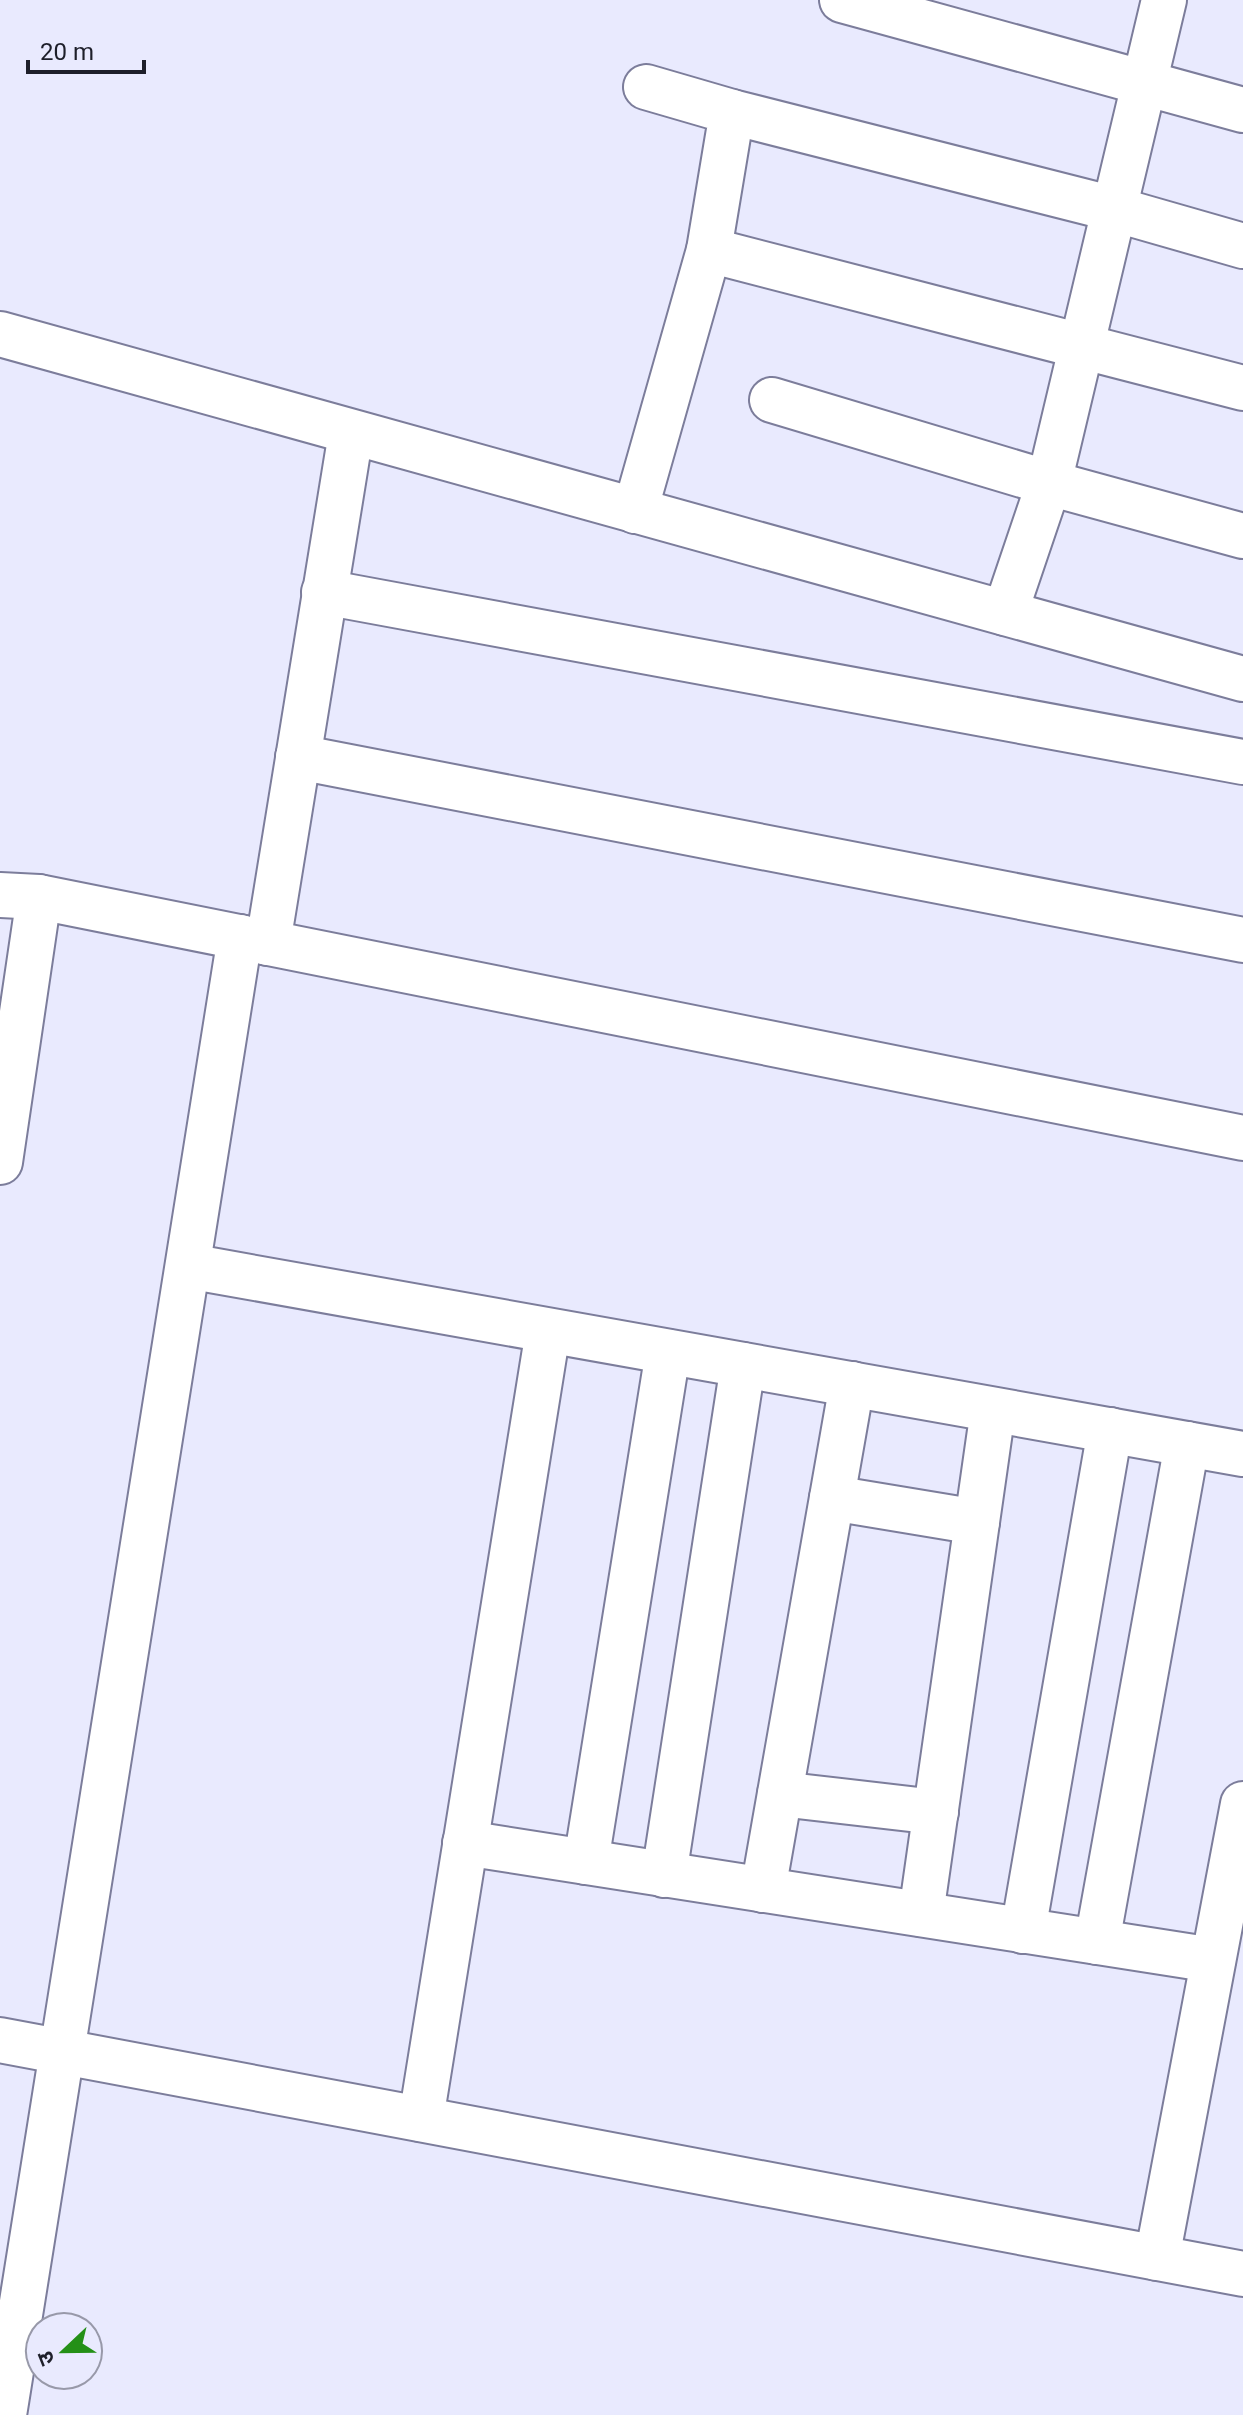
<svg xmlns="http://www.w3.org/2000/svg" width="1243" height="2415" font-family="Roboto,'Noto Sans Devanagari',sans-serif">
<rect width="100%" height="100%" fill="#e9eafe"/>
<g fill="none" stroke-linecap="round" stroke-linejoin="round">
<defs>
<g id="minor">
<path d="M 842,0 L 1243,110"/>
<path d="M 732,112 L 1114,209 L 1243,246"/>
<path d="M 709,250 L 1243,388"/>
<path d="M 0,334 L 1243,679"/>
<path d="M 772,400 L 1049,483 L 1243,536"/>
<path d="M 635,511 L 709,250 L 732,112 L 646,87"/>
<path d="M 324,592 L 1243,762"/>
<path d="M 1005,613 L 1049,483 L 1164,0"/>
<path d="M 298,757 L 1243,940"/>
<path d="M 0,895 L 39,897 L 1243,1138"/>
<path d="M 268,943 L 351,433"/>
<path d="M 0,1162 L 39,897"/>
<path d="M 188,1266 L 1243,1454"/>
<path d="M 832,1498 L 977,1522"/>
<path d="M 780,1794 L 936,1812"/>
<path d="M 465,1843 L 1213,1960"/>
<path d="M 586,1862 L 668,1352"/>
<path d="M 664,1875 L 743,1365"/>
<path d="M 763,1890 L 852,1384"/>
<path d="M 921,1914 L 993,1410"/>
<path d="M 1023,1931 L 1110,1430"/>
<path d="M 1097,1942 L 1187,1444"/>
<path d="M 0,2040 L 1243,2274"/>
<path d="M 421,2119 L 548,1331"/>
<path d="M 1157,2258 L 1243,1804"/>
<path d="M 4,2415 L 240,937"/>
</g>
</defs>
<use href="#minor" stroke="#7c7d9b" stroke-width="48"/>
<use href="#minor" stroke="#fff" stroke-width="44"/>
</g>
<g transform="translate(64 2351) rotate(248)"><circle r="38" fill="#e9eafe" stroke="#9899a9" stroke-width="2"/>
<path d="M0-6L14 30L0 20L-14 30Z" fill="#249017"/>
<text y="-12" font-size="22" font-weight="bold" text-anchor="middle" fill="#1e1f2a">उ</text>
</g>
<path d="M28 60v12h116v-12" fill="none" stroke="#1e1f2a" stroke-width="4"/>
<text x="40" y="60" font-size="24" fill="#1e1f2a" stroke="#e9eafe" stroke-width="6" paint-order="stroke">20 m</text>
</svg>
